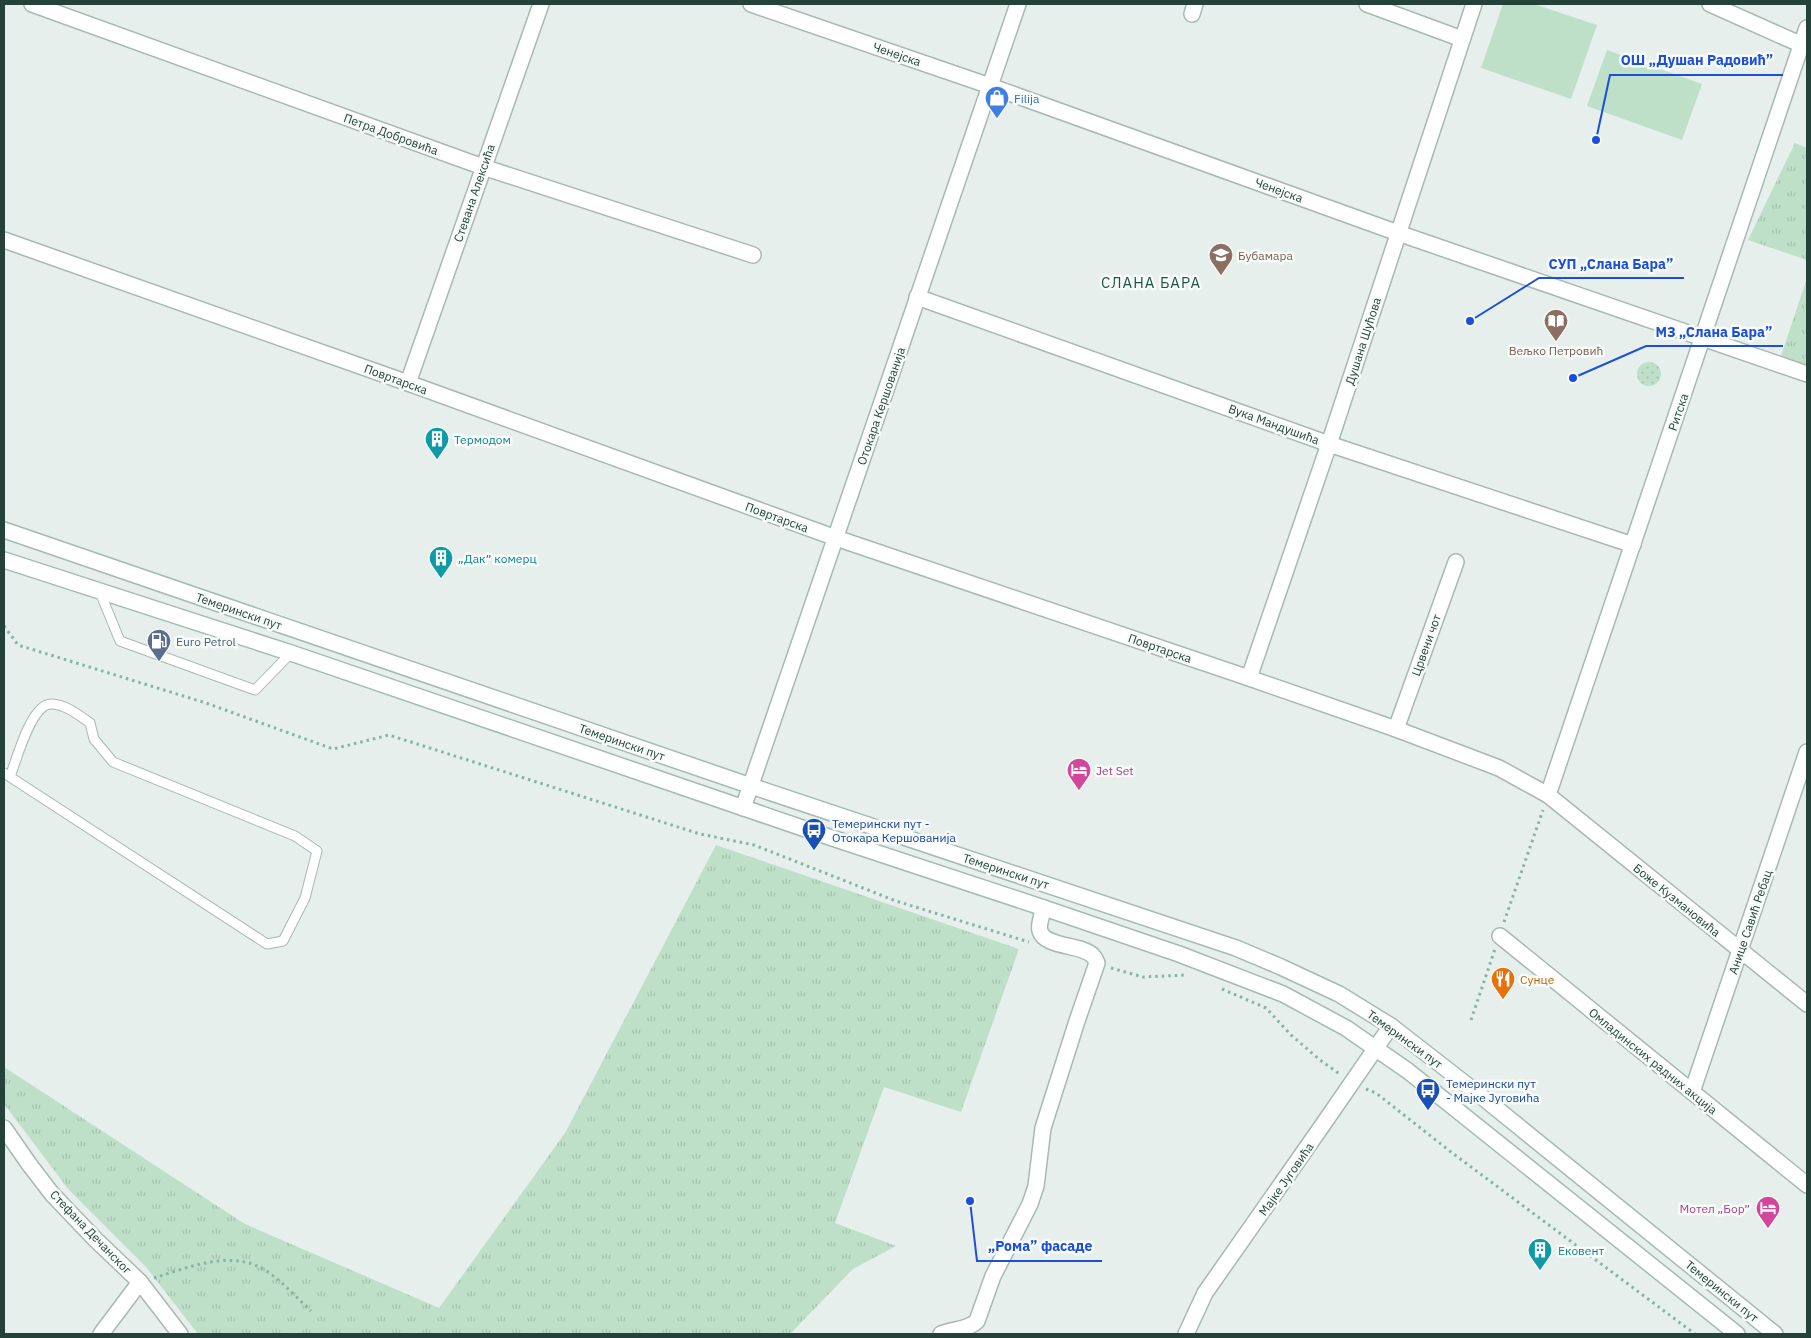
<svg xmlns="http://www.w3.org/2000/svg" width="1811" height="1338" font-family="'IBM Plex Sans',sans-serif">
<defs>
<pattern id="grass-tufts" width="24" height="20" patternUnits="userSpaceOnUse" patternTransform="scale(1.25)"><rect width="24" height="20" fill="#bfe0c8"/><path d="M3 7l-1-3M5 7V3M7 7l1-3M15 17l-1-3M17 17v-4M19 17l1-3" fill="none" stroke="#a4c1ad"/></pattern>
<pattern id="park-dots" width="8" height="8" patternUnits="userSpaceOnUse" patternTransform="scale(1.25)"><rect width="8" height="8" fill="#bfe0c8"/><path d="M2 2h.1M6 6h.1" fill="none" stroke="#a4c1ad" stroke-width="1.8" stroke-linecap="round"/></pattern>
</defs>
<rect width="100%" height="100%" fill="#e6efeb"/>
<g fill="url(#grass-tufts)">
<path d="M 1795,143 L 1807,148 L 1807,260 L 1748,240 Z"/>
<path d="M 1807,278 L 1807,365 L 1781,356 Z"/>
<path d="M 716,845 L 1019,949 L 961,1112 L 884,1087 L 835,1223 L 896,1246 L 853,1269 L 790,1334 L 198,1334 L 146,1267 L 69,1190 L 4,1104 L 4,1067 L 245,1224 L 439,1308 L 565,1133 Z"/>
</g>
<circle fill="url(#park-dots)" cx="1649" cy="374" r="12"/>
<g fill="#bfe0c8">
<path d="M 1503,4 L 1534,4 L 1597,25 L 1571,99 L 1481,68 Z"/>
<path d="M 1607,50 L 1702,84 L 1682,140 L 1587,106 Z"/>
</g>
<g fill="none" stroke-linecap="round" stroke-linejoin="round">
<defs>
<g id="service">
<path d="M 99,590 L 120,641 L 255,690 L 291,653"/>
<path d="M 4,773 L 267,944 L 283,941 L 305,898 L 317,851 L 295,836 L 113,762 L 94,739 L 90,723 C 79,715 65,704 51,704 C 31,704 16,761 10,777"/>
</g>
<g id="minor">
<path d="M 32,4 L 483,167 L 753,255"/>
<path d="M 751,4 L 990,86 L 1398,233 L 1807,374"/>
<path d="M 1367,4 L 1462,39"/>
<path d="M 1710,4 L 1802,45"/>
<path d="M 1192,14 L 1195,4"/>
<path d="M 4,240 L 408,383 L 836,538 L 1249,678 L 1396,729 L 1499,768 L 1548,795 L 1807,1004"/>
<path d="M 917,297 L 1329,444 L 1633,545"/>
<path d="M 408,383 L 541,4"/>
<path d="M 1249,678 L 1329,444 L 1474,4"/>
<path d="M 1396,729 L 1456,562"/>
<path d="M 1548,795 L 1807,28"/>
<path d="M 743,808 L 1018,4"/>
<path d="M 1500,936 L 1807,1185"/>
<path d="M 1692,1092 L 1807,752"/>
<path d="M 4,1128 L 29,1164 L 52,1194 L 95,1239 L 140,1282 L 180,1334"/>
<path d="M 101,1334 L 140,1282"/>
<path d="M 941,1334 C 953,1329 968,1330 977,1321 L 993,1276 L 1030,1204 L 1036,1186 L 1043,1128 L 1077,1021 L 1097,963 C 1096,961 1095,958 1093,956 C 1083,944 1045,948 1040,931 C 1038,925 1042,914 1044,908"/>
<path d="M 1186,1334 L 1205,1293 L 1322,1126 L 1391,1026"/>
</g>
<g id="secondary">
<path d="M 4,530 L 751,786 L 1236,948 L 1281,967 L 1339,994 L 1391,1026 L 1481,1096 L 1775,1334"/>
<path d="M 4,560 L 291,653 L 817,833 L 1050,910 L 1179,954 L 1283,994 L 1346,1028 L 1408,1071 L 1737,1334"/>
</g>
</defs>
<use href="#service" stroke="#a8b8b2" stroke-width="11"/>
<use href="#minor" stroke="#a8b8b2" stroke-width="18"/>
<use href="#secondary" stroke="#a4bbb3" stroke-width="18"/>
<g stroke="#86b3a5" stroke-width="3" stroke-dasharray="2.5 4" stroke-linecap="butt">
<path d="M 4,626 L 18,645 L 206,703 L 333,749 L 389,735 L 700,834 L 754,845 L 896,901 L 1029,942"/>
<path d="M 1504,922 L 1543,810"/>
<path d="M 1111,968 L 1143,977 L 1186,975"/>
<path d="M 1222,989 L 1266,1008 L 1291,1035 L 1320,1060 L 1341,1075"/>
<path d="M 1471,1020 L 1495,949"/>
<path d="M 1366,1089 L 1376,1093 L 1451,1152 L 1695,1334"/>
<path d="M 154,1278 C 190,1267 233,1248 268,1272 C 284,1283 297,1298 311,1311"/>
</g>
<use href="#service" stroke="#fff" stroke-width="9"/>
<use href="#minor" stroke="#fff" stroke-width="15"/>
<use href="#secondary" stroke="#fff" stroke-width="15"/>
</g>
<defs>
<symbol id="shop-pin" viewBox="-11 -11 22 30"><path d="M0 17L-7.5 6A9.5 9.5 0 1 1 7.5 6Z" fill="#3f7fe0" stroke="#f7fbf9"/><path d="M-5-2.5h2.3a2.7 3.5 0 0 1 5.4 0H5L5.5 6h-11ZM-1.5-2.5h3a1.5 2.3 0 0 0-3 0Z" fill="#fff"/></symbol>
<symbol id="school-pin" viewBox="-11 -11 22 30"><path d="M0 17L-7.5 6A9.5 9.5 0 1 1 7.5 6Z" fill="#8d6e63" stroke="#f7fbf9"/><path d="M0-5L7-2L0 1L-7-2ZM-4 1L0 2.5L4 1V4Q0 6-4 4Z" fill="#fff"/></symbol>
<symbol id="library-pin" viewBox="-11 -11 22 30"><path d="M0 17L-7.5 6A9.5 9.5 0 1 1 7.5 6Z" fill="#8d6e63" stroke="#f7fbf9"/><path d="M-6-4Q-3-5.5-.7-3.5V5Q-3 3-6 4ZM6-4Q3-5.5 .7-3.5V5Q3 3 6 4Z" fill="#fff"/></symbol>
<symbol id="building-pin" viewBox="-11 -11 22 30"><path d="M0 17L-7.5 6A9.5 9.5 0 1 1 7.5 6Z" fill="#0f9aa8" stroke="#f7fbf9"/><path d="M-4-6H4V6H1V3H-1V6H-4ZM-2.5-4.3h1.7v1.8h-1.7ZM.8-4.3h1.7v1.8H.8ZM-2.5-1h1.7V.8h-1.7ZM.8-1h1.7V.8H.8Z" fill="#fff"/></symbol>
<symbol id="fuel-pin" viewBox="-11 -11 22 30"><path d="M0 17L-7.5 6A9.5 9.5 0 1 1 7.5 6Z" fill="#5c6f8a" stroke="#f7fbf9"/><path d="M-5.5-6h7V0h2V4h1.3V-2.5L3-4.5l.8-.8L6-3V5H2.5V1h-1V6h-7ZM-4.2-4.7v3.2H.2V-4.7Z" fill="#fff"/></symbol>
<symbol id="hotel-pin" viewBox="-11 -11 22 30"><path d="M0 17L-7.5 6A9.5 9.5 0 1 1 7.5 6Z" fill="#d1479c" stroke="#f7fbf9"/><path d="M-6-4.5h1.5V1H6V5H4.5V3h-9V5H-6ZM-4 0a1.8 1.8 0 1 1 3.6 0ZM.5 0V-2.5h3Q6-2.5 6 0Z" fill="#fff"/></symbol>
<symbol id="bus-pin" viewBox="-11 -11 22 30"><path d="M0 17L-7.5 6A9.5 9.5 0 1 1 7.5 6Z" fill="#1a4fb4" stroke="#f7fbf9"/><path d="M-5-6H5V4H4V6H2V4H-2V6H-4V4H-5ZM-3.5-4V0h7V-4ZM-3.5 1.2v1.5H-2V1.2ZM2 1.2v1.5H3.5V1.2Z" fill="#fff"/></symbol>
<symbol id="restaurant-pin" viewBox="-11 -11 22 30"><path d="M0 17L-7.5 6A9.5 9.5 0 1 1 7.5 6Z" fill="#e8710a" stroke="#f7fbf9"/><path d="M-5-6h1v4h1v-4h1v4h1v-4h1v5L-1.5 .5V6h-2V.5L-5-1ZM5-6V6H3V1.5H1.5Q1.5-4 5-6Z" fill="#fff"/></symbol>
</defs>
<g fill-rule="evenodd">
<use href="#shop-pin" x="983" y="84" width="28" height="38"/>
<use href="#school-pin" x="1207" y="241" width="28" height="38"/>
<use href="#library-pin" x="1542" y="307" width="28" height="38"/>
<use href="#building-pin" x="423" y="425" width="28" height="38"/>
<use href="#building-pin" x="427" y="544" width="28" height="38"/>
<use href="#fuel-pin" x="145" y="627" width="28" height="38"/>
<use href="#hotel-pin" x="1065" y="756" width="28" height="38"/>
<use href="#bus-pin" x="800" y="816" width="28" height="38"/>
<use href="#restaurant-pin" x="1489" y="965" width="28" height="38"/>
<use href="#bus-pin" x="1414" y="1076" width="28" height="38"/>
<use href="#hotel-pin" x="1754" y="1194" width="28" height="38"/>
<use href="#building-pin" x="1526" y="1236" width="28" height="38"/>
</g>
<g text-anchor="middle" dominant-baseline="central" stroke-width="5" stroke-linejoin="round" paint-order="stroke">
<g font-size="12" fill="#24423a" stroke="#f7fbf9">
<text transform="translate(897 54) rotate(19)">Ченејска</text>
<text transform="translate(391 134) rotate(20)">Петра Добровића</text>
<text transform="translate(1279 190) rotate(20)">Ченејска</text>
<text transform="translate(474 193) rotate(-71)">Стевана Алексића</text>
<text transform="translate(1363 341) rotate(-72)">Душана Шућова</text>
<text transform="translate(396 379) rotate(20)">Повртарска</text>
<text transform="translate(881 406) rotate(-71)">Отокара Кершованија</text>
<text transform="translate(1678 412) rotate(-71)">Ритска</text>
<text transform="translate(1274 424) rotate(20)">Вука Мандушића</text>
<text transform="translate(777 517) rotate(20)">Повртарска</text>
<text transform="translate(239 611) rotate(19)">Темерински пут</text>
<text transform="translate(1426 645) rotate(-70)">Црвени чот</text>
<text transform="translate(1160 648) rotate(19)">Повртарска</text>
<text transform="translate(622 742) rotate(19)">Темерински пут</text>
<text transform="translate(1006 871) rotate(18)">Темерински пут</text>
<text transform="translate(1677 900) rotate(39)">Боже Кузмановића</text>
<text transform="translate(1750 922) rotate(-71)">Анице Савић Ребац</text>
<text transform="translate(1405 1039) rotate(36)">Темерински пут</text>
<text transform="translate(1653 1061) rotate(39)">Омладинских радних акција</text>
<text transform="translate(1286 1179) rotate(-55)">Мајке Југовића</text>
<text transform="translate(91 1232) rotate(46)">Стефана Дечанског</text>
<text transform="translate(1722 1291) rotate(39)">Темерински пут</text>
</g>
<g font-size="12" fill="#366cbe" stroke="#f7fbf9" text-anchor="start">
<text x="1014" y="98">Filija</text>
</g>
<g font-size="12" fill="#785e54" stroke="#f7fbf9" text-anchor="start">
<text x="1238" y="255">Бубамара</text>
<text x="1556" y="350" text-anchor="middle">Вељко Петровић</text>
</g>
<g font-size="12" fill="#0d838f" stroke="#f7fbf9" text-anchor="start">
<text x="454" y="439">Термодом</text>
<text x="458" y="558">„Дак” комерц</text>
<text x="1558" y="1250">Ековент</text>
</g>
<g font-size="12" fill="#4e5e75" stroke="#f7fbf9" text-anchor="start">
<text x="176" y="641">Euro Petrol</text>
</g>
<g font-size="12" fill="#b23c85" stroke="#f7fbf9" text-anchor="start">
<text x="1096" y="770">Jet Set</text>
<text x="1750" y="1208" text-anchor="end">Мотел „Бор”</text>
</g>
<g font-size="12" fill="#164399" stroke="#f7fbf9" text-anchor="start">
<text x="832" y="823">Темерински пут -<tspan x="832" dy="14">Отокара Кершованија</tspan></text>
<text x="1446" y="1083">Темерински пут<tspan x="1446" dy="14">- Мајке Југовића</tspan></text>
</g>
<g font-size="12" fill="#c56008" stroke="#f7fbf9" text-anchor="start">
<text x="1520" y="979">Сунце</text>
</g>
<g font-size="15" letter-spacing="1" fill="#1f5548" stroke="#f7fbf9">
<text x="1151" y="282">СЛАНА БАРА</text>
</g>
</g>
<path fill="none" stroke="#1d4ed8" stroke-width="2" d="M1596 140L1610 75H1783M1470 321L1539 278H1684M1573 378L1646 346H1783M970 1201L977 1261H1102"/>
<g fill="#1d4ed8" stroke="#f7fbf9" stroke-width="2">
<circle cx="1596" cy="140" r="5"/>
<circle cx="1470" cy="321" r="5"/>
<circle cx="1573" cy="378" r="5"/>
<circle cx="970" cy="1201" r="5"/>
</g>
<g font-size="14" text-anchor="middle" font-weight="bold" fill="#1d4ed8" stroke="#f7fbf9" stroke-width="5" stroke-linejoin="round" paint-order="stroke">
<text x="1697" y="65">ОШ „Душан Радовић”</text>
<text x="1611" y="269">СУП „Слана Бара”</text>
<text x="1714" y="337">МЗ „Слана Бара”</text>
<text x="1040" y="1251">„Рома” фасаде</text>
</g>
<rect width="1811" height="1338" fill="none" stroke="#24423a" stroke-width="10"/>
</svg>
